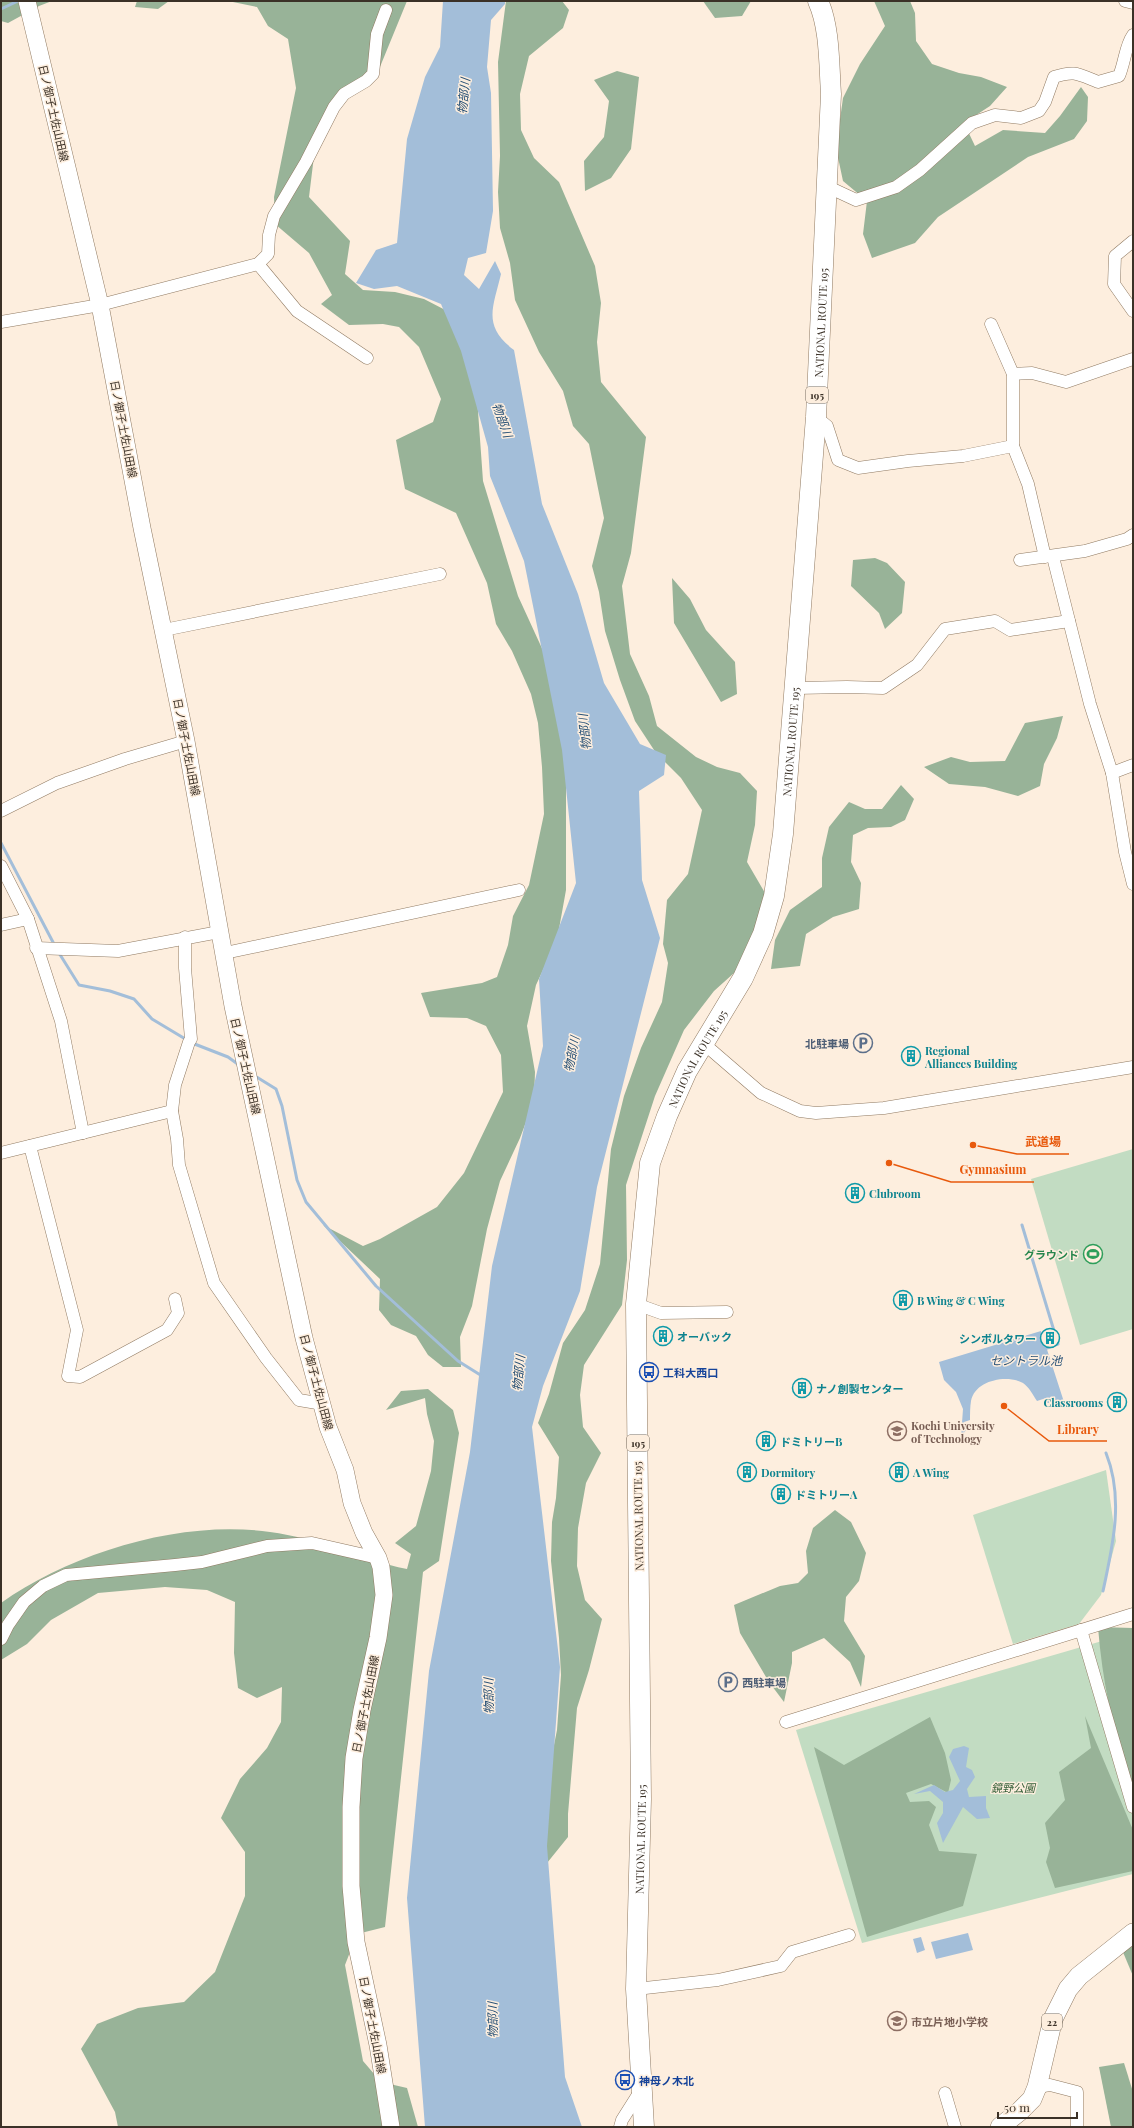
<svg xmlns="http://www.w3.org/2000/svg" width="1134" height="2128" font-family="'Playfair Display','Noto Sans JP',serif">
<rect width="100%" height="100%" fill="#fdeede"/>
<g fill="#c2dcc2">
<path d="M 1133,1149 L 1133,1329 L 1080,1345 L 1031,1179 Z"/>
<path d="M 1106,1470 L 1116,1541 L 1101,1595 L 1079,1624 L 1013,1644 L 973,1515 Z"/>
<path d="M 1133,1632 L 1133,1874 L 862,1943 L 796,1730 Z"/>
</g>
<g fill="#98b398">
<path d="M 1,1 L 52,1 L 39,6 L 8,23 L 1,21 Z"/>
<path d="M 137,1 L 169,1 L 158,9 L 135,7 Z"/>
<path d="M 228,1 L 407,1 L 375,79 L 326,110 L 314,156 L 309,197 L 350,241 L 345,274 L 363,290 L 395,292 L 424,299 L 453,314 L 477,397 L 483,481 L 518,596 L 556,679 L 566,777 L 566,890 L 557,940 L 536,985 L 527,1026 L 535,1072 L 534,1101 L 520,1138 L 500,1181 L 487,1229 L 472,1306 L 460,1337 L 461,1367 L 443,1367 L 428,1355 L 416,1336 L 391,1325 L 379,1310 L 380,1279 L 323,1225 L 363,1246 L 380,1239 L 437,1207 L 464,1173 L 503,1092 L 501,1055 L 486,1026 L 467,1018 L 430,1017 L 421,993 L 482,983 L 497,977 L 508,945 L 513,916 L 529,885 L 544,814 L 542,767 L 538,723 L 531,694 L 512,651 L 496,624 L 487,583 L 456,513 L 405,489 L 396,440 L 433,422 L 441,399 L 419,347 L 399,327 L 383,324 L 349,325 L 321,304 L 332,295 L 309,253 L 275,224 L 274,197 L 296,88 L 288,39 L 268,26 L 257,7 Z"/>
<path d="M 506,1 L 562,1 L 569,10 L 563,28 L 529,56 L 520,94 L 521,130 L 534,158 L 559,182 L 595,266 L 601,303 L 597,342 L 601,382 L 646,437 L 631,553 L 622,586 L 630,654 L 649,696 L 657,726 L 696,757 L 717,767 L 740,773 L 757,791 L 755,825 L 747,862 L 765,893 L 744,964 L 714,991 L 684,1030 L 655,1096 L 626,1185 L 627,1260 L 622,1305 L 584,1365 L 580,1395 L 583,1427 L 601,1453 L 586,1483 L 578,1528 L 577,1566 L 585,1600 L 602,1619 L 589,1670 L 577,1708 L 568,1814 L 568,1837 L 547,1863 L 541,1834 L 548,1775 L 557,1730 L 561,1675 L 559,1638 L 551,1561 L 552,1522 L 556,1498 L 559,1457 L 538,1423 L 549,1394 L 563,1343 L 585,1310 L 600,1264 L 611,1149 L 624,1096 L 641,1048 L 662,1002 L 668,963 L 663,944 L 667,900 L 688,874 L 702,810 L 681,778 L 656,753 L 635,721 L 620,680 L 605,631 L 599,592 L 592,566 L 604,518 L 589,444 L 573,426 L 563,391 L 539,352 L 515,300 L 510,263 L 500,228 L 498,192 L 500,156 L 498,62 Z"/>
<path d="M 703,1 L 751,1 L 742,16 L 715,18 Z"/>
<path d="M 874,1 L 910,1 L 915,13 L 916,41 L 932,64 L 959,73 L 981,77 L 1007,87 L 990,106 L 964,123 L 975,146 L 1003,130 L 1045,133 L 1060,116 L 1081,87 L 1088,97 L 1087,121 L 1074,139 L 1028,157 L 938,217 L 915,243 L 872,258 L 863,234 L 867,201 L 843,181 L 836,148 L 843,98 L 860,64 L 885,26 Z"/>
<path d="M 617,71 L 639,77 L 631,149 L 611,178 L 585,191 L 584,161 L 604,137 L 609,101 L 594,80 Z"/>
<path d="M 875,558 L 887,563 L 905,582 L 902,613 L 885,629 L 879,613 L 851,586 L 853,560 Z"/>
<path d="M 672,578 L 690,599 L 706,630 L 735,662 L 737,694 L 721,702 L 674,623 Z"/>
<path d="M 1063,716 L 1057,738 L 1044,764 L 1040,786 L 1018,796 L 985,787 L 949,784 L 924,767 L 951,757 L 970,762 L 1005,761 L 1025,723 Z"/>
<path d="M 901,785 L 914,799 L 905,820 L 891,827 L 868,828 L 853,835 L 851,862 L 861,883 L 859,909 L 833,917 L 806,934 L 800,966 L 771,969 L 775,940 L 790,910 L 822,887 L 822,858 L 829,827 L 849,802 L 865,809 L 882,809 Z"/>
<path d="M 428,1389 L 453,1410 L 459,1433 L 439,1561 L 423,1572 L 385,1927 L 357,1934 L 345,1965 L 363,2061 L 381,2082 L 407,2088 L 418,2127 L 118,2127 L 115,2112 L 81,2049 L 97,2024 L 138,2008 L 184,2002 L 215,1972 L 245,1896 L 245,1852 L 221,1818 L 240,1779 L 267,1748 L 281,1722 L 282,1687 L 257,1698 L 238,1688 L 234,1653 L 235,1602 L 207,1590 L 165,1587 L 98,1593 L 51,1620 L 27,1644 L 1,1660 L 1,1603 C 72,1552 183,1519 270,1532 C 317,1538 361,1560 407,1569 L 411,1554 L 395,1543 L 416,1526 L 431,1471 L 434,1441 L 427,1414 L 425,1398 L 386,1410 L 401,1391 Z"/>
<path d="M 835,1510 L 851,1522 L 866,1553 L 859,1581 L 846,1597 L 844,1621 L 865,1656 L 861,1687 L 850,1662 L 824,1638 L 792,1652 L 792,1663 L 784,1702 L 769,1682 L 740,1633 L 734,1605 L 780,1586 L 798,1583 L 808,1573 L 806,1551 L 813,1528 Z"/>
<path d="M 1098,1627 L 1133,1628 L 1133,1788 C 1114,1739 1102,1680 1098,1627 Z"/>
<path d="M 1085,1716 L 1133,1830 L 1133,1871 L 1055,1888 L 1046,1862 L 1050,1848 L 1045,1823 L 1065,1800 L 1059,1772 L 1091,1748 Z"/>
<path d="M 930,1717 L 945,1753 L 951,1780 L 948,1793 L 931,1784 L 906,1793 L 910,1802 L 929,1801 L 936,1807 L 929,1825 L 939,1851 L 977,1854 L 963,1906 L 867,1937 L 814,1747 L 844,1765 Z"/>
<path d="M 1133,1937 L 1133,1976 L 1120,1945 Z"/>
<path d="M 1124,2063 L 1133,2092 L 1133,2127 L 1111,2127 L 1099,2067 Z"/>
</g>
<g fill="#a3bed9">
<path d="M 443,1 L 505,1 L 505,4 L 491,20 L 487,67 L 491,93 L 493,211 L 486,253 L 468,258 L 464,275 L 479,289 L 495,261 L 501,274 C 493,308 482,326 514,350 L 542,504 L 578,594 L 604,683 L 640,744 L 666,755 L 664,775 L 639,791 L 642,880 L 660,938 L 597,1187 L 580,1291 L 543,1386 L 532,1427 L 560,1667 L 547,1846 L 565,2077 L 582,2127 L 425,2127 L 407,1898 L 429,1671 L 470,1452 L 492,1266 L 543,1046 L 539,979 L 576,883 L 562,750 L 524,561 L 490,476 L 488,447 L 461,351 L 441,304 L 397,286 L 374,289 L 356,283 L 376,250 L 397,243 L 407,139 L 425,77 L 440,47 Z"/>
<path d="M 1041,1331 L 1064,1402 L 1047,1403 L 1046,1398 L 1037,1401 C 1033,1395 1029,1387 1023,1383 C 1007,1374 975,1380 971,1401 C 970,1407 970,1414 970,1420 L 964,1422 L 966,1430 L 961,1437 L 963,1409 L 956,1392 L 944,1380 L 939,1362 Z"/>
<path d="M 964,1746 L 969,1748 L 966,1767 L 972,1770 L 975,1777 L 967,1789 L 969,1797 L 986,1796 L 986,1808 L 990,1818 L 977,1819 L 963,1807 L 943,1843 L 937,1823 L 943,1813 L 943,1802 L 930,1791 L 914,1794 L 934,1785 L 945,1792 L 953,1790 L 960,1781 L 949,1757 L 953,1749 Z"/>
<path d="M 968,1933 L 973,1950 L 936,1959 L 931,1942 Z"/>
<path d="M 921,1937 L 925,1950 L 917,1953 L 913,1939 Z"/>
</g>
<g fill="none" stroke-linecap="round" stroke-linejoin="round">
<g stroke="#a3bed9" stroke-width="3">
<path d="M 1,9 L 18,1"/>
<path d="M 1,843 L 55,946"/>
<path d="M 59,953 L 79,985 L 110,991 L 134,999 L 152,1019 L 187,1040"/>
<path d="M 192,1043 L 228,1057 L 239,1065"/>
<path d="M 255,1076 L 276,1089 L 282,1106 L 297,1180 L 306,1202 L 376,1286 L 458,1361 L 482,1376"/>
<path d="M 1022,1225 L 1058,1344 L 1047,1348"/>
<path d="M 1103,1591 C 1113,1545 1124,1498 1106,1453"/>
</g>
<defs>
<g id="minor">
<path d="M 1125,1 L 1133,3"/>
<path d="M 826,186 L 856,200 L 896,187 L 920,170 L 972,123 L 995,115 L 1021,118 L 1039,111 L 1045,102 L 1054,77 C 1075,70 1078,74 1098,82 L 1119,76 C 1125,62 1125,46 1133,35"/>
<path d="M 1133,241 L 1115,256 L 1114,284 L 1133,311"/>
<path d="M 258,264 L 297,311 L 367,358"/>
<path d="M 1,322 L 100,305 L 258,264 L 268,254 L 269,235 L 274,216 L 306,162 L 334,107 L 344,94 L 366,81 L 373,74 L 377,34 L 386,10"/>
<path d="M 991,324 L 1013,374 L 1013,446 L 1028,484 L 1045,557"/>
<path d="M 1013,374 L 1032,373 L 1066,382 L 1133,359"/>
<path d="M 816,417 L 827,426 L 838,460 L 858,468 L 908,461 L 963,456 L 1013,446"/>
<path d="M 1053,557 L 1090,704 L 1112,773 L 1125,852 L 1133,884"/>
<path d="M 1020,560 L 1085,551 L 1127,539 L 1133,535"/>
<path d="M 164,630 L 440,574"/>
<path d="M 796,688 L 847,687 L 883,688 L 917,665 L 945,629 L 995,621 L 1010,630 L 1069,621"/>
<path d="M 1112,773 L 1133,765"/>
<path d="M 1,811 L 57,783 L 125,759 L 186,741"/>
<path d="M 1,866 L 28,919 L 61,1021 L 83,1133"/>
<path d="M 1,925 L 28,919"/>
<path d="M 185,937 L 185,968 L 191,1039 L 189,1042 L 175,1085 L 172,1111 L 177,1139 L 179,1165 L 214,1283 L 266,1358 L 299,1400 L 323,1404"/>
<path d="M 36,948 L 118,951 L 219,932"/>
<path d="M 225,953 L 519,890"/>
<path d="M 703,1043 L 761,1093 L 800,1111 L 816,1113 L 884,1108 L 1133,1067"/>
<path d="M 30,1146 L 77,1330 L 68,1376 L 80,1377 L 167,1330 L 178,1313 L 175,1299"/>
<path d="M 1,1153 L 172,1111"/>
<path d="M 636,1304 L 661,1313 L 727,1312"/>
<path d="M 1081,1630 L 1133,1807"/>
<path d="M 1,1639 L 8,1625 L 24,1602 L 43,1586 L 66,1575 L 175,1565 L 202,1562 L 267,1546 L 312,1543 L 378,1558"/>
<path d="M 786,1722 L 1133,1614"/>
<path d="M 636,1989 L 718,1980 L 781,1966 L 792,1952 L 849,1935"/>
<path d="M 1037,2087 L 1050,2085 L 1077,2092 L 1077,2127"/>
<path d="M 945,2093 L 955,2127"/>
<path d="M 620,2127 L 622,2120 L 641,2090"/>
</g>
<path id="secondary" d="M 27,1 L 100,305 L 142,528 L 186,741 L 233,1006 L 304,1338 L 328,1427 L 345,1470 L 352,1503 L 364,1533 L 378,1558 L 381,1567 L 384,1595 L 378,1638 L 362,1710 L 354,1758 L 351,1807 L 351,1886 L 356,1942 L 378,2045 L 391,2127"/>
<path id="primary" d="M 1000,2127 L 1020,2111 L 1032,2099 L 1037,2087 L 1053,2019 L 1068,1989 L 1079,1976 L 1133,1933"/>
<g id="trunk">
<path id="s1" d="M 644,2127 L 636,1989 L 641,1799 L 636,1304 L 650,1163 L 667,1116 L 687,1071 L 743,978 L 763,934 L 774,896 L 783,834 L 816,417 L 831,94 C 829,65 830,27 818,1"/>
</g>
</defs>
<use href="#minor" stroke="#907a62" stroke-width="13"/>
<use href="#secondary" stroke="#907a62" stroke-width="18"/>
<use href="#primary" stroke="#907a62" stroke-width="20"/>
<use href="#trunk" stroke="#907a62" stroke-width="21"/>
<use href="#minor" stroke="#fff" stroke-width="12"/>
<use href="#secondary" stroke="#fff" stroke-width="17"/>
<use href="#primary" stroke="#fff" stroke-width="19"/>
<use href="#trunk" stroke="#fff" stroke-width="20"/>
</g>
<defs>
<symbol id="parking-ring" viewBox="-11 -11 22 22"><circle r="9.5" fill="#fdeede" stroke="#5c6f8a" stroke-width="1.5"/><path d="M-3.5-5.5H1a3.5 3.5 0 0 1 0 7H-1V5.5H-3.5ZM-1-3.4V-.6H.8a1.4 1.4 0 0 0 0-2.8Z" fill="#5c6f8a"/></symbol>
<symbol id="building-ring" viewBox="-11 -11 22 22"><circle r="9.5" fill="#fdeede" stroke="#0f9aa8" stroke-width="1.5"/><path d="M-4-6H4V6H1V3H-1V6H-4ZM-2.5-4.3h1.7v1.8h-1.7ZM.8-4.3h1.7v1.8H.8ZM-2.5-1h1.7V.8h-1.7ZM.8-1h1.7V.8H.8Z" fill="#0f9aa8"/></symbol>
<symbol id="stadium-ring" viewBox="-11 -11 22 22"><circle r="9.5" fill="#fdeede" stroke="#2e9e5b" stroke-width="1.5"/><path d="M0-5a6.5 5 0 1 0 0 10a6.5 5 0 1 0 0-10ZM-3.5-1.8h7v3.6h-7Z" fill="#2e9e5b"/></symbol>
<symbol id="bus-ring" viewBox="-11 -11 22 22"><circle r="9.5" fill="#fdeede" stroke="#1a4fb4" stroke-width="1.5"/><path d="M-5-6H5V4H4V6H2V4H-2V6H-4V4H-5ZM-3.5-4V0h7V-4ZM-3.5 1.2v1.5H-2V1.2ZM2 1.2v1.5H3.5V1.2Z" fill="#1a4fb4"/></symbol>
<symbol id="university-ring" viewBox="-11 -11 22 22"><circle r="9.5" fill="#fdeede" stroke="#8d6e63" stroke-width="1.5"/><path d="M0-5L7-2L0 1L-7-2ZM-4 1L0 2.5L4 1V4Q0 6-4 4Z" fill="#8d6e63"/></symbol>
<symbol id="school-ring" viewBox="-11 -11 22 22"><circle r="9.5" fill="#fdeede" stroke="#8d6e63" stroke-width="1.5"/><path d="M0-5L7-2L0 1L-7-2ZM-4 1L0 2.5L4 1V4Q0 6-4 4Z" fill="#8d6e63"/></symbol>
</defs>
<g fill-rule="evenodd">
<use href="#parking-ring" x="852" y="1032" width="22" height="22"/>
<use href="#building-ring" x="900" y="1045" width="22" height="22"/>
<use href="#building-ring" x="844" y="1182" width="22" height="22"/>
<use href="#stadium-ring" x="1082" y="1243" width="22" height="22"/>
<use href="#building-ring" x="892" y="1289" width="22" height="22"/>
<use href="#building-ring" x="652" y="1325" width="22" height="22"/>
<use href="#building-ring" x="1039" y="1327" width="22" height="22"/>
<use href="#bus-ring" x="638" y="1361" width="22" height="22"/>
<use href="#building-ring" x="791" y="1377" width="22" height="22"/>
<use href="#building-ring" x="1106" y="1391" width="22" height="22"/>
<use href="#university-ring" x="886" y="1420" width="22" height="22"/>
<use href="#building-ring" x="755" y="1430" width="22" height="22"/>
<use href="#building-ring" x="736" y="1461" width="22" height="22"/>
<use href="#building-ring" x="888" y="1461" width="22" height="22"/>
<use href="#building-ring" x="770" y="1483" width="22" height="22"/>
<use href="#parking-ring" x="717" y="1671" width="22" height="22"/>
<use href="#school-ring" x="886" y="2010" width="22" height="22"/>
<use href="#bus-ring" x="614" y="2069" width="22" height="22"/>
</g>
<g text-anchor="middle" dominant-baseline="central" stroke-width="3" stroke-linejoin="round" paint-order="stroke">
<g fill="#fdeede" stroke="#756a5e" stroke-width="1">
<rect x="806" y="387" width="22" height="16" rx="3"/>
<rect x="627" y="1435" width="22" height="16" rx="3"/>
<rect x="1042" y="2014" width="20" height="16" rx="3"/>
</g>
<g font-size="10" font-weight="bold" fill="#3b3127">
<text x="817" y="395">195</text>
<text x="638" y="1443">195</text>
<text x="1052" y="2022">22</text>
</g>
<g font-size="11" fill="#3b3127" stroke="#fdeede">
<text transform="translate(54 113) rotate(77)">日ノ御子土佐山田線</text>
<text stroke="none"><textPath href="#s1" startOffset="1836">NATIONAL ROUTE 195</textPath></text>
<text transform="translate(124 429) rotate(79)">日ノ御子土佐山田線</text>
<text stroke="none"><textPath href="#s1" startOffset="1416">NATIONAL ROUTE 195</textPath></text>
<text transform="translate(187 747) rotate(79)">日ノ御子土佐山田線</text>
<text stroke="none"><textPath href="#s1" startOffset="1080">NATIONAL ROUTE 195</textPath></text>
<text transform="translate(246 1066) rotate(77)">日ノ御子土佐山田線</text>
<text transform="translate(317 1382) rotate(75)">日ノ御子土佐山田線</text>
<text transform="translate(638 1516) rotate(-91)">NATIONAL ROUTE 195</text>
<text transform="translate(365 1704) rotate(-79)">日ノ御子土佐山田線</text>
<text stroke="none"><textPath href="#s1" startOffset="288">NATIONAL ROUTE 195</textPath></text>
<text transform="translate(373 2025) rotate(79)">日ノ御子土佐山田線</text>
</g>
<g font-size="11" font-weight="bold" fill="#4e5e75" stroke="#fdeede" text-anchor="end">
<text x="849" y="1043">北駐車場</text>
<text x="742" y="1682" text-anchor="start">西駐車場</text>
</g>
<g font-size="11" font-weight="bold" fill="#0d838f" stroke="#fdeede" text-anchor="start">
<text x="925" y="1050">Regional<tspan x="925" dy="13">Alliances Building</tspan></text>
<text x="869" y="1193">Clubroom</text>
<text x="917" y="1300">B Wing &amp; C Wing</text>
<text x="677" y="1336">オーバック</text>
<text x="1036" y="1338" text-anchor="end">シンボルタワー</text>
<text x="816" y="1388">ナノ創製センター</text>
<text x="1103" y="1402" text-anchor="end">Classrooms</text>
<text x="780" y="1441">ドミトリーB</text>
<text x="761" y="1472">Dormitory</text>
<text x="913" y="1472">A Wing</text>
<text x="795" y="1494">ドミトリーA</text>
</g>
<g font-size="11" font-weight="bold" fill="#27864d" stroke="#fdeede" text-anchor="end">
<text x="1079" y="1254">グラウンド</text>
</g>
<g font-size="11" font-weight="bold" fill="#164399" stroke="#fdeede" text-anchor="start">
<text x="663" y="1372">工科大西口</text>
<text x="639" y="2080">神母ノ木北</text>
</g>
<g font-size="11" font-weight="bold" fill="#785e54" stroke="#fdeede" text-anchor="start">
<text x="911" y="1425">Kochi University<tspan x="911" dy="13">of Technology</tspan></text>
<text x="911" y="2021">市立片地小学校</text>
</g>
<g font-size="11" font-style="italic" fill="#366039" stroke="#fdeede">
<text x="1013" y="1787">鏡野公園</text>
</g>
<g font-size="12" font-style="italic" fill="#265076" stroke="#fdeede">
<text transform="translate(463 96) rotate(-84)">物部川</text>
<text transform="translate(503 420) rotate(70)">物部川</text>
<text transform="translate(584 732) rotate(-96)">物部川</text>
<text transform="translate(571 1054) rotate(-79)">物部川</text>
<text x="1026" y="1360">セントラル池</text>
<text transform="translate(518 1373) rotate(-84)">物部川</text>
<text transform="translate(488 1696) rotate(-91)">物部川</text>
<text transform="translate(492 2020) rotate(-91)">物部川</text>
</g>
</g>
<path fill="none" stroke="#e8590c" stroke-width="1.5" d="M973 1145L1017 1154H1069M889 1163L951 1182H1034M1004 1406L1049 1441H1107"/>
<g fill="#e8590c" stroke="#fdeede" stroke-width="1.5">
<circle cx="973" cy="1145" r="4"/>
<circle cx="889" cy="1163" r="4"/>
<circle cx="1004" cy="1406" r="4"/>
</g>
<g font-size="12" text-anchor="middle" font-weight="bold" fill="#e8590c" stroke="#fdeede" stroke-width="3" stroke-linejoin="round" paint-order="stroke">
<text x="1043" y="1146">武道場</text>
<text x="993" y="1174">Gymnasium</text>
<text x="1078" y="1434">Library</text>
</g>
<rect width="1134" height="2128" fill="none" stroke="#3b3127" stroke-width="4"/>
<path d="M998 2112v6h79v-6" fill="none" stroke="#3b3127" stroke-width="2"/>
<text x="1004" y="2112" font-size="12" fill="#3b3127" stroke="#fdeede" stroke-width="3" paint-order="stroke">50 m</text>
</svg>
